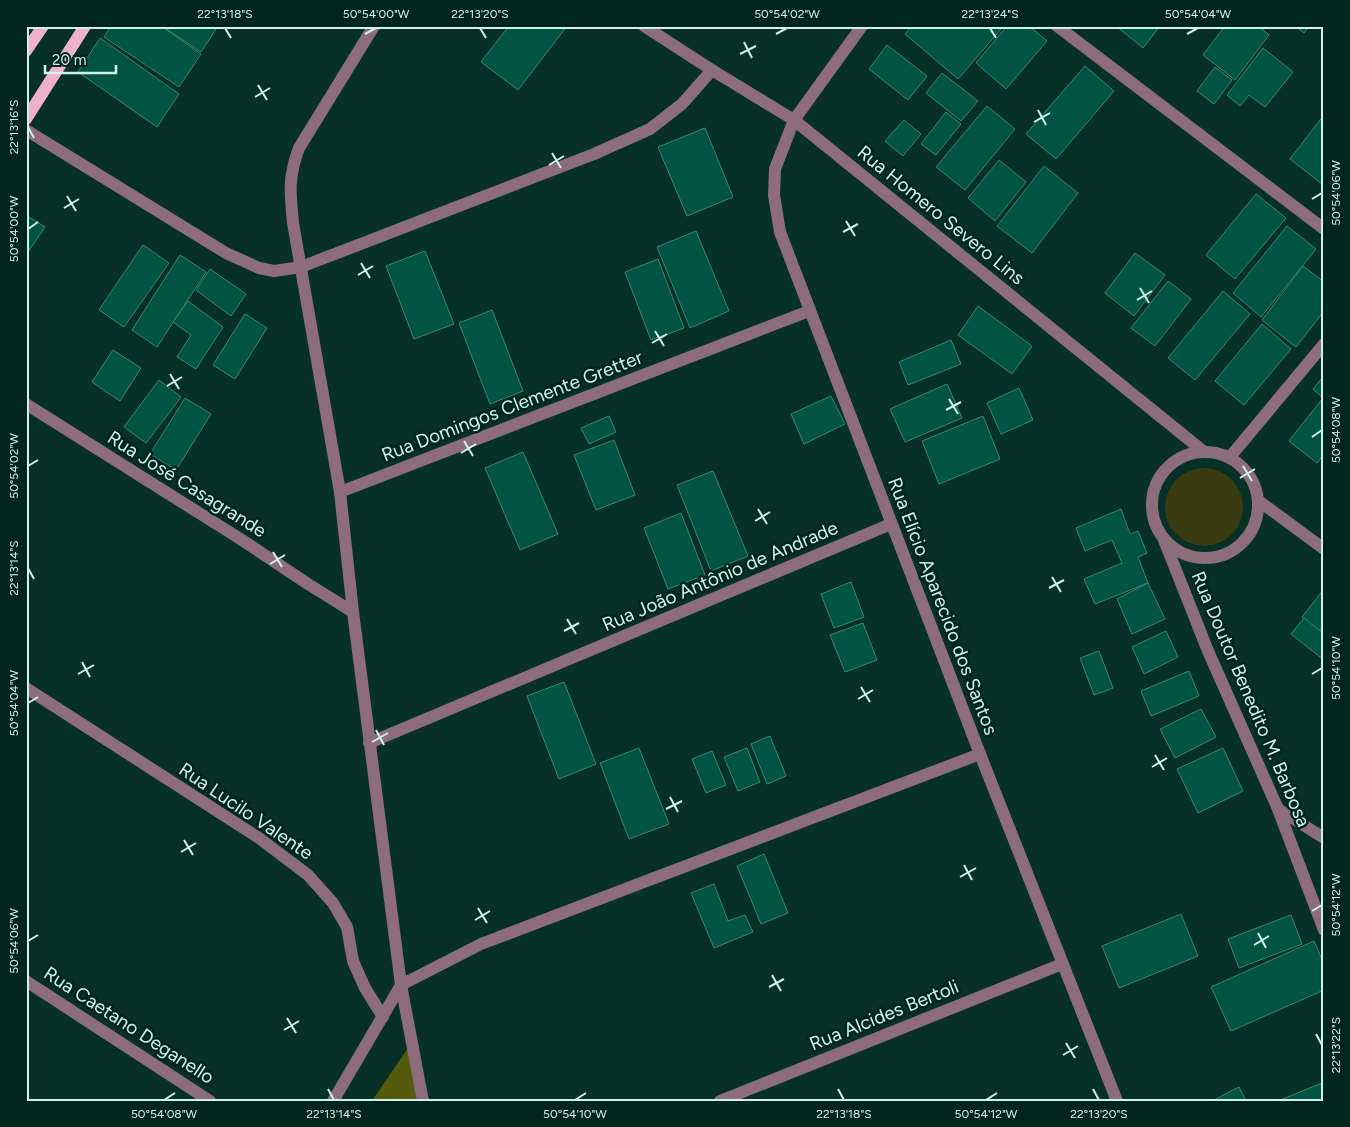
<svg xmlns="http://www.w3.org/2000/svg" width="1350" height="1127" font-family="Figtree,sans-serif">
<rect width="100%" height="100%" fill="#073026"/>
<circle fill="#393c10" cx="1204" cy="507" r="39"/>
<path fill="#565a0c" d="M 412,1042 L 420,1101 L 372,1101 Z"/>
<g fill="#015443" stroke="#3d8571">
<path d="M 111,26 L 161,26 L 201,54 L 179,87 L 104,37 Z"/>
<path d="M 162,26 L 218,26 L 201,52 Z"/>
<path d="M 509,26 L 567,26 L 518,90 L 481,62 Z"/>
<path d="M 912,26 L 998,26 L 1001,29 L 958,79 L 905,34 Z"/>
<path d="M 1007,26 L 1029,26 L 1047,41 L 1006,89 L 976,63 Z"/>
<path d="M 1116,26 L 1160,26 L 1143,48 Z"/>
<path d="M 1225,26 L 1258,26 L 1269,35 L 1235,80 L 1203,55 Z"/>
<path d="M 1295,26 L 1309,26 L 1304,33 Z"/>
<path d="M 100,38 L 179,94 L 157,127 L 78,72 Z"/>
<path d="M 887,45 L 927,76 L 908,100 L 869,69 Z"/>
<path d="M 1263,48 L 1293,72 L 1265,107 L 1249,95 L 1240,106 L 1227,95 Z"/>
<path d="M 1085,66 L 1114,91 L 1056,159 L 1026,134 Z"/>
<path d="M 1215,67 L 1232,80 L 1214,104 L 1197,91 Z"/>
<path d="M 942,73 L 978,101 L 961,121 L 926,93 Z"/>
<path d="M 987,106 L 1015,129 L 965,190 L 936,167 Z"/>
<path d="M 946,112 L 961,124 L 936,155 L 921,144 Z"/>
<path d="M 1324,115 L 1324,182 L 1322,184 L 1290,159 Z"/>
<path d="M 904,120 L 921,134 L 903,156 L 885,141 Z"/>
<path d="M 705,128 L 733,197 L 687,216 L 658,147 Z"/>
<path d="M 999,160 L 1026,182 L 995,221 L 968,198 Z"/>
<path d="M 1044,166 L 1078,193 L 1032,253 L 997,226 Z"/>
<path d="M 1256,194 L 1286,218 L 1235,279 L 1206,255 Z"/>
<path d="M 26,215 L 45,227 L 26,255 Z"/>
<path d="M 1287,226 L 1316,249 L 1261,317 L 1233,293 Z"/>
<path d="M 696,231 L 729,311 L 690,328 L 657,247 Z"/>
<path d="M 143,245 L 169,263 L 124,327 L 99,310 Z"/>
<path d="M 425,251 L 454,324 L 414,339 L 386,266 Z"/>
<path d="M 1135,253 L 1165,275 L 1134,316 L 1105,293 Z"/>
<path d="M 180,255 L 206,272 L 157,347 L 132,330 Z"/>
<path d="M 658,259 L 684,328 L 651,340 L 625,272 Z"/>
<path d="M 1303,266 L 1324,282 L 1324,311 L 1296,347 L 1262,320 Z"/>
<path d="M 210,269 L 246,294 L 231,316 L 196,290 Z"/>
<path d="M 1168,281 L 1191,299 L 1155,346 L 1131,328 Z"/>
<path d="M 1223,291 L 1250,314 L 1195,380 L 1168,358 Z"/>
<path d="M 188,301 L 223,327 L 196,369 L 177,357 L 191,335 L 173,322 Z"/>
<path d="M 978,306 L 1032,346 L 1012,374 L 958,335 Z"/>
<path d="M 492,310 L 523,391 L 490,404 L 459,323 Z"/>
<path d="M 245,314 L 267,328 L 235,379 L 213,365 Z"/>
<path d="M 1262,324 L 1291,349 L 1244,405 L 1215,381 Z"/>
<path d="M 951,340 L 961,364 L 908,385 L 899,362 Z"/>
<path d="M 113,350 L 141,368 L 120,401 L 92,382 Z"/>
<path d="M 1324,376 L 1324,399 L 1313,389 Z"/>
<path d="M 159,380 L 181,397 L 146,443 L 124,427 Z"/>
<path d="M 947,384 L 962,418 L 905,442 L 890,409 Z"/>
<path d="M 1019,388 L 1033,420 L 1001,434 L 987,403 Z"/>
<path d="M 831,396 L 845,424 L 804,444 L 791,414 Z"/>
<path d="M 185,398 L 211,414 L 176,470 L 150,454 Z"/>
<path d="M 1323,398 L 1324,454 L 1317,463 L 1289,441 Z"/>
<path d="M 609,416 L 616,432 L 589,444 L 581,428 Z"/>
<path d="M 983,416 L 1000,459 L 939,484 L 922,441 Z"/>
<path d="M 614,440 L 635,495 L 596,510 L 574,455 Z"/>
<path d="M 523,452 L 558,534 L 520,550 L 485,468 Z"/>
<path d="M 713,471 L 748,556 L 711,571 L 677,485 Z"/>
<path d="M 1121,509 L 1130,534 L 1138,531 L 1147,553 L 1138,557 L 1148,583 L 1095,604 L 1084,579 L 1122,563 L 1112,540 L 1085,551 L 1076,528 Z"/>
<path d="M 681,513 L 705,575 L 668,589 L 644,528 Z"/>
<path d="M 851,582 L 864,617 L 834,628 L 821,594 Z"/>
<path d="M 1148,583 L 1165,619 L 1132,634 L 1117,599 Z"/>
<path d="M 1324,589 L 1324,624 L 1319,631 L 1302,617 Z"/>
<path d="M 1304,618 L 1324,634 L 1324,660 L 1291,634 Z"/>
<path d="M 863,623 L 877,660 L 845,672 L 830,635 Z"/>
<path d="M 1166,631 L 1178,657 L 1144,674 L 1132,647 Z"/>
<path d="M 1099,651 L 1113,688 L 1094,695 L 1080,658 Z"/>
<path d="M 1189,671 L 1199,696 L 1151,716 L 1141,691 Z"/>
<path d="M 564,682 L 596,764 L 559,779 L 527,696 Z"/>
<path d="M 1201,709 L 1216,737 L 1175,758 L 1160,729 Z"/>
<path d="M 770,736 L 786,776 L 767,784 L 751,744 Z"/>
<path d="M 639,748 L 669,824 L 629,839 L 600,763 Z"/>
<path d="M 747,748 L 760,782 L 738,791 L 724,757 Z"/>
<path d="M 1223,748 L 1243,791 L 1198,813 L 1177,769 Z"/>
<path d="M 712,751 L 726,785 L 706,793 L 692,759 Z"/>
<path d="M 764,854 L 788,913 L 761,924 L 737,866 Z"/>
<path d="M 714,884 L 728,921 L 745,915 L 753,932 L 714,948 L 691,893 Z"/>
<path d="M 1181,914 L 1198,956 L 1119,988 L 1102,946 Z"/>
<path d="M 1291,915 L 1302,944 L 1239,968 L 1228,939 Z"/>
<path d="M 1314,941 L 1324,964 L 1324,990 L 1231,1031 L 1211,987 Z"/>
<path d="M 1324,1082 L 1324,1101 L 1278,1101 Z"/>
<path d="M 1239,1087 L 1246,1101 L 1212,1101 Z"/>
</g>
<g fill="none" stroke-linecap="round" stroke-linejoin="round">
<g stroke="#8c6d79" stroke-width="12">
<path d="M 374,26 L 299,148 C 288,177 290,193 293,223 L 340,492 L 353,612 L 401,985 L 423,1101"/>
<path d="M 644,26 L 712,70 L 794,120 L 1203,451"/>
<path d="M 862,26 L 794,120 L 775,169 L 774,195 L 780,232 L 980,754 L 1117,1101"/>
<path d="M 1057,26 L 1324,229"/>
<path d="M 26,130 L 226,253 L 259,268 L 274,271 L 301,267 L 594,154 L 650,129 L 682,104 L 712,70"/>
<path d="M 26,404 L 242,540 L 308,584 L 353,612"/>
<circle cx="1205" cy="505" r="53"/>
<path d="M 1230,457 L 1324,344"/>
<path d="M 340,492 L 809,311"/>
<path d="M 1259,501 L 1324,549"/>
<path d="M 1164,540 L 1208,651 L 1278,809 L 1324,930"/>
<path d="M 26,688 L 259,838 L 308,875 L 333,903 L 347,927 L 353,961 L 365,988 L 383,1017"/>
<path d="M 369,743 L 891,524"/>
<path d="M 1278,809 L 1324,838"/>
<path d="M 26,981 L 210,1101"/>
<path d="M 333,1101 L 401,985 L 481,944 L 980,754"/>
<path d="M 720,1101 L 1062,964"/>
</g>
<g stroke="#f0b1ca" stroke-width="12">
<path d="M 26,51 L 43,26"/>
<path d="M 26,119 L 85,26"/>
</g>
</g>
<path fill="none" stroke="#d0f3e7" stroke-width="2" d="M 225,28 L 231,38M 480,28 L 486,38M 990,28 L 996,38M 365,34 L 376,28M 776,34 L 787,28M 1187,34 L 1198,28M 744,42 L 752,58M 740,54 L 756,46M 258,85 L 267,100M 255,97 L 270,88M 1038,110 L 1046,125M 1034,122 L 1050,113M 28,127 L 34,138M 552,153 L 561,168M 549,165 L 564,156M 67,196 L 76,211M 1312,199 L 1322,193M 64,208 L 79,199M 846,221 L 855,236M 28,229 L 38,222M 843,232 L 858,224M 361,263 L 370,278M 358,275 L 373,266M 1140,288 L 1149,303M 1137,300 L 1152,291M 655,331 L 664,346M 652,343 L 667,334M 170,374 L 179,389M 167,386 L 182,377M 949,399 L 958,414M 946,410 L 961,402M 1312,437 L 1322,430M 464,441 L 473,456M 461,453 L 476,444M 28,466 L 38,460M 1243,466 L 1252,481M 1240,478 L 1255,469M 758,509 L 767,524M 755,521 L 770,512M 273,552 L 282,567M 270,564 L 285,555M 28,568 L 34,579M 1052,577 L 1061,592M 1049,588 L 1064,580M 567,619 L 576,634M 564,631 L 579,623M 82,662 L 90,677M 78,674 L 94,665M 1312,674 L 1322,668M 861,687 L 870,702M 858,699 L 873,690M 28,703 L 38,697M 376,730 L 384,745M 372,742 L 388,733M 1155,755 L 1164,770M 1152,767 L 1167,758M 670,797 L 678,812M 666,809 L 682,801M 184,840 L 193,855M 181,852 L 196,843M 964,865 L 972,880M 960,877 L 976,868M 478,908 L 487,923M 1312,911 L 1322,905M 475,920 L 490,911M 1258,933 L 1266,948M 28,941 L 38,935M 1254,945 L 1269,936M 772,975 L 781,991M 769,987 L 784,979M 287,1018 L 296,1033M 284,1030 L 299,1021M 1316,1034 L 1322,1045M 1066,1043 L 1075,1058M 1063,1055 L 1078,1046M 328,1089 L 334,1100M 838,1089 L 844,1100M 1093,1089 L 1099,1100M 164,1100 L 175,1093M 575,1100 L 586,1093M 986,1100 L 997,1093"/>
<g text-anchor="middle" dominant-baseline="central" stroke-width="5" stroke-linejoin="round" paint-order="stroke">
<g font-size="19" fill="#d0f3e7" stroke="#00261d">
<text transform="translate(941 215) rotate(39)">Rua Homero Severo Lins</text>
<text transform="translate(512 406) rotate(-21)">Rua Domingos Clemente Gretter</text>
<text transform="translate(187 484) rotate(32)">Rua José Casagrande</text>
<text transform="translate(720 576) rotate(-23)">Rua João Antônio de Andrade</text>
<text transform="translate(943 606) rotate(69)">Rua Elício Aparecido dos Santos</text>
<text transform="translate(1251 699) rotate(67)">Rua Doutor Benedito M. Barbosa</text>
<text transform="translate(246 811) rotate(34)">Rua Lucilo Valente</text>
<text transform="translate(884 1015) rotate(-22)">Rua Alcides Bertoli</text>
<text transform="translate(129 1025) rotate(33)">Rua Caetano Deganello</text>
</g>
</g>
<rect width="1350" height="1127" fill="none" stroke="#00261d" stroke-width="55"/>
<path d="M45 65v8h71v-8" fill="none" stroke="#d0f3e7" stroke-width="2.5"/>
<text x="52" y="65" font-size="15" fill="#d0f3e7" stroke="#00261d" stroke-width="4" paint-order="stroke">20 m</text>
<rect x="28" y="28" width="1294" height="1072" fill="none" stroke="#d0f3e7" stroke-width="2"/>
<g font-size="12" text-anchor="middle" fill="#d0f3e7">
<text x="225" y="18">22°13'18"S</text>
<text x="376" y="18">50°54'00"W</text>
<text x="480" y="18">22°13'20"S</text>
<text x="787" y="18">50°54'02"W</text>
<text x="990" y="18">22°13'24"S</text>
<text x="1198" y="18">50°54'04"W</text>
<text transform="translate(14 127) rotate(-90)" y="4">22°13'16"S</text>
<text transform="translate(1336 193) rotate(-90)" y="4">50°54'06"W</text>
<text transform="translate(14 229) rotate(-90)" y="4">50°54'00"W</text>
<text transform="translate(1336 430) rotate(-90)" y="4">50°54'08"W</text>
<text transform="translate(14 466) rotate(-90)" y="4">50°54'02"W</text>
<text transform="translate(14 568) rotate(-90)" y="4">22°13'14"S</text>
<text transform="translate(1336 668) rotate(-90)" y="4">50°54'10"W</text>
<text transform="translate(14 703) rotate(-90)" y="4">50°54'04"W</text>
<text transform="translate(1336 905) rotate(-90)" y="4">50°54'12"W</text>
<text transform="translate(14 941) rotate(-90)" y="4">50°54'06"W</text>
<text transform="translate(1336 1045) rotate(-90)" y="4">22°13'22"S</text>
<text x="164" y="1118">50°54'08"W</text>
<text x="334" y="1118">22°13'14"S</text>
<text x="575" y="1118">50°54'10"W</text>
<text x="844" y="1118">22°13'18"S</text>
<text x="986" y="1118">50°54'12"W</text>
<text x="1099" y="1118">22°13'20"S</text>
</g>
</svg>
